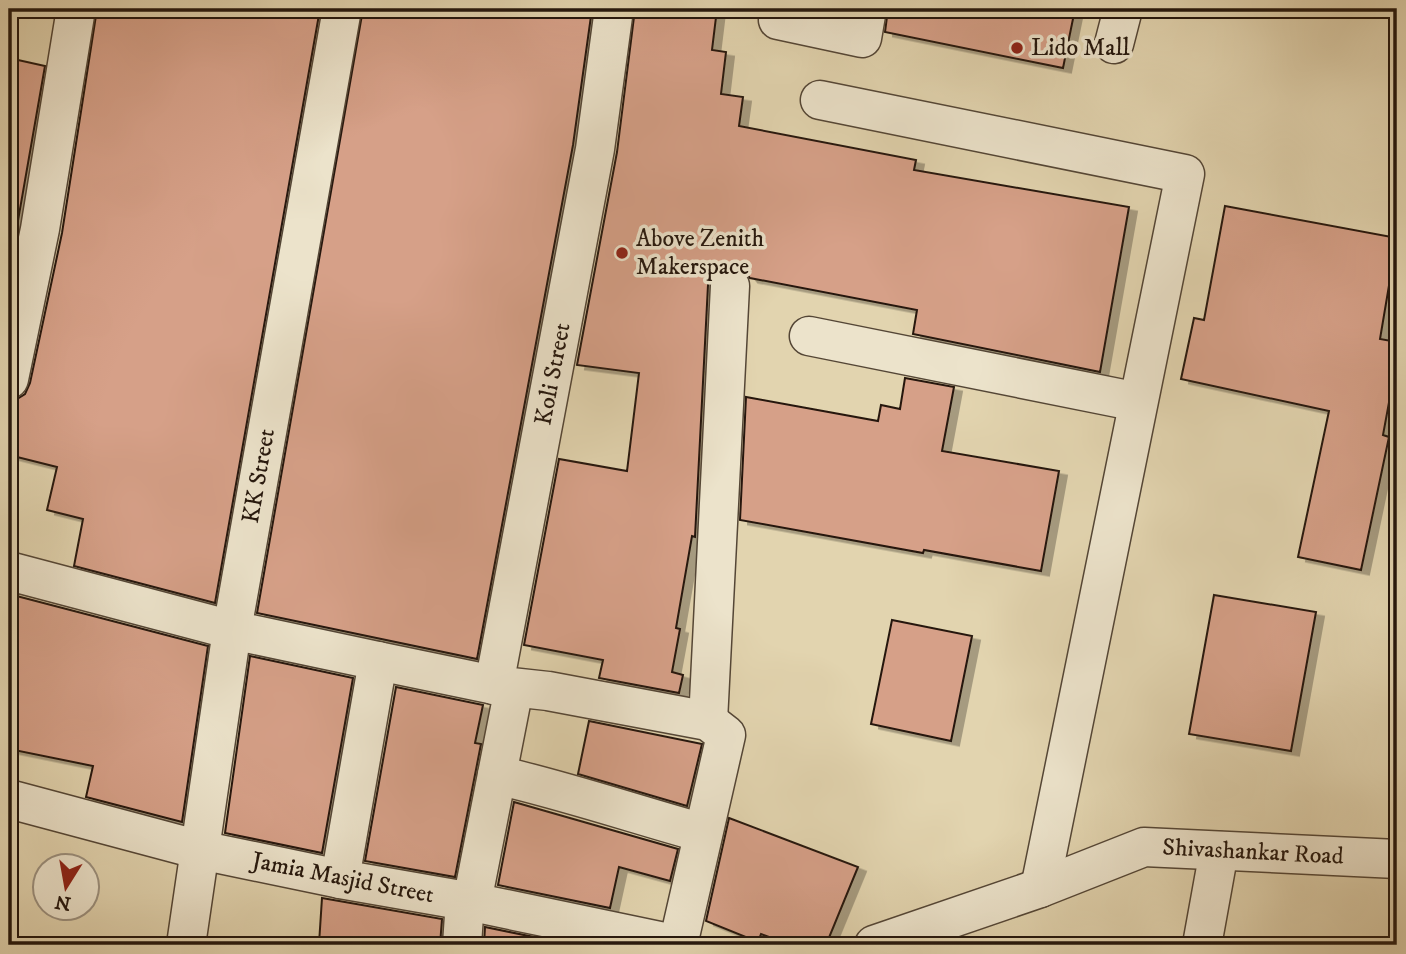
<svg xmlns="http://www.w3.org/2000/svg" width="1406" height="954" font-family="'IM FELL DW Pica',serif">
<defs>
<filter id="shadow"><feDropShadow dx="8" dy="4.5" stdDeviation="0" flood-color="#0004"/></filter>
</defs>
<rect width="100%" height="100%" fill="#e2d4af"/>
<filter id="stains"><feTurbulence type="fractalNoise" baseFrequency=".00286" numOctaves="4"/><feColorMatrix values="0 0 0 0 .2 0 0 0 0 .09 0 0 0 0 .02 0 0 0 .5 -.17"/></filter>
<radialGradient id="worn" r=".72"><stop offset=".6" stop-color="#630" stop-opacity="0"/><stop offset="1" stop-color="#630" stop-opacity=".3"/></radialGradient>
<g fill="#d6a088" stroke="#25170d" stroke-width="2" filter="url(#shadow)">
<path d="M 97,9 L 320,9 L 215,603 L 74,566 L 83,519 L 47,510 L 57,467 L 9,455 L 9,400 L 17,399 L 25,394 L 30,383 L 62,233 Z"/>
<path d="M 363,9 L 592,9 L 573,145 L 477,659 L 257,613 Z"/>
<path d="M 635,9 L 717,9 L 712,50 L 726,52 L 721,94 L 743,97 L 739,126 L 916,160 L 914,170 L 1129,207 L 1100,372 L 913,334 L 917,310 L 750,278 L 742,268 L 732,264 L 721,266 L 712,274 L 708,285 L 695,537 L 692,536 L 676,628 L 680,629 L 672,672 L 683,675 L 679,693 L 599,678 L 603,660 L 524,645 L 559,459 L 627,471 L 639,373 L 577,365 L 617,152 Z"/>
<path d="M 888,9 L 1075,9 L 1063,68 L 885,32 Z"/>
<path d="M 9,58 L 45,66 L 9,272 Z"/>
<path d="M 1225,206 L 1397,238 L 1380,339 L 1397,342 L 1397,359 L 1383,435 L 1389,437 L 1361,570 L 1298,557 L 1329,411 L 1181,379 L 1194,318 L 1204,320 Z"/>
<path d="M 905,378 L 954,387 L 942,451 L 1059,471 L 1041,571 L 924,550 L 923,553 L 740,520 L 746,397 L 878,421 L 881,405 L 900,409 Z"/>
<path d="M 9,594 L 208,646 L 182,822 L 86,797 L 93,766 L 9,749 Z"/>
<path d="M 1214,595 L 1316,612 L 1291,751 L 1189,734 Z"/>
<path d="M 892,620 L 972,636 L 951,741 L 871,724 Z"/>
<path d="M 250,656 L 353,678 L 322,853 L 225,833 Z"/>
<path d="M 396,687 L 483,705 L 475,743 L 481,744 L 455,877 L 365,861 Z"/>
<path d="M 589,721 L 702,744 L 687,806 L 578,774 Z"/>
<path d="M 514,802 L 678,849 L 670,881 L 619,867 L 610,908 L 498,885 Z"/>
<path d="M 729,818 L 858,867 L 826,945 L 791,945 L 761,934 L 758,942 L 706,921 Z"/>
<path d="M 322,898 L 442,919 L 440,945 L 319,944 Z"/>
<path d="M 485,927 L 573,945 L 484,945 Z"/>
</g>
<g fill="none" stroke-linecap="round" stroke-linejoin="round">
<defs>
<g id="minor">
<path d="M 614,9 L 595,149 L 494,685 L 548,691 L 708,721 L 726,735 L 678,945"/>
<path d="M 780,9 L 778,20 L 862,38 L 867,9"/>
<path d="M 1114,44 L 1123,9"/>
<path d="M 820,100 L 1185,174 L 1040,888"/>
<path d="M 809,336 L 1138,402"/>
<path d="M 9,379 L 40,229 L 76,9"/>
<path d="M 9,571 L 232,630 L 378,661 L 340,879"/>
<path d="M 378,661 L 494,685"/>
<path d="M 708,721 L 730,286"/>
<path d="M 497,775 C 567,791 634,814 703,833"/>
<path d="M 9,799 L 200,850 L 340,879 L 472,902 L 679,945"/>
<path d="M 472,902 L 514,688"/>
<path d="M 186,945 L 232,630 L 342,9"/>
<path d="M 462,945 L 465,900"/>
<path d="M 874,945 L 1040,888 L 1144,847 L 1397,859"/>
<path d="M 1202,945 L 1219,851"/>
</g>
</defs>
<use href="#minor" stroke="#544636" stroke-width="41"/>
<use href="#minor" stroke="#ece3cb" stroke-width="38"/>
</g>
<g fill="#8f2418" stroke="#ece3cb" stroke-width="2.5">
<circle cx="1017" cy="48" r="7"/>
<circle cx="622" cy="253" r="7"/>
</g>
<g text-anchor="middle" dominant-baseline="central" stroke-width="7" stroke-linejoin="round" paint-order="stroke">
<g font-size="24" fill="#25170d" stroke="#ece3cb" text-anchor="start">
<text x="1031" y="48">Lido Mall</text>
<text x="636" y="239">Above Zenith<tspan x="636" dy="28">Makerspace</tspan></text>
</g>
<g font-size="24" fill="#25170d" stroke="#ece3cb">
<text transform="translate(553 374) rotate(-79)">Koli Street</text>
<text transform="translate(259 476) rotate(-80)">KK Street</text>
<text transform="translate(1253 852) rotate(3)">Shivashankar Road</text>
<text transform="translate(343 878) rotate(11)">Jamia Masjid Street</text>
</g>
</g>
<rect width="1406" height="954" fill="none" stroke="#e2d4af" stroke-width="35"/>
<rect x="10" y="10" width="1385" height="933" fill="none" stroke="#25170d" stroke-width="3.5"/>
<rect x="18" y="18" width="1371" height="919" fill="none" stroke="#25170d" stroke-width="2"/>
<g transform="translate(66 887) rotate(191)"><circle r="33" fill="#ece3cb" stroke="#9c917f" stroke-width="2"/>
<path d="M0-5L12 26L0 18L-12 26Z" fill="#8f2418"/>
<text y="-10" font-size="19" font-weight="bold" text-anchor="middle" fill="#25170d">N</text>
</g>
<rect width="100%" height="100%" filter="url(#stains)"/>
<rect width="100%" height="100%" fill="url(#worn)"/>
</svg>
